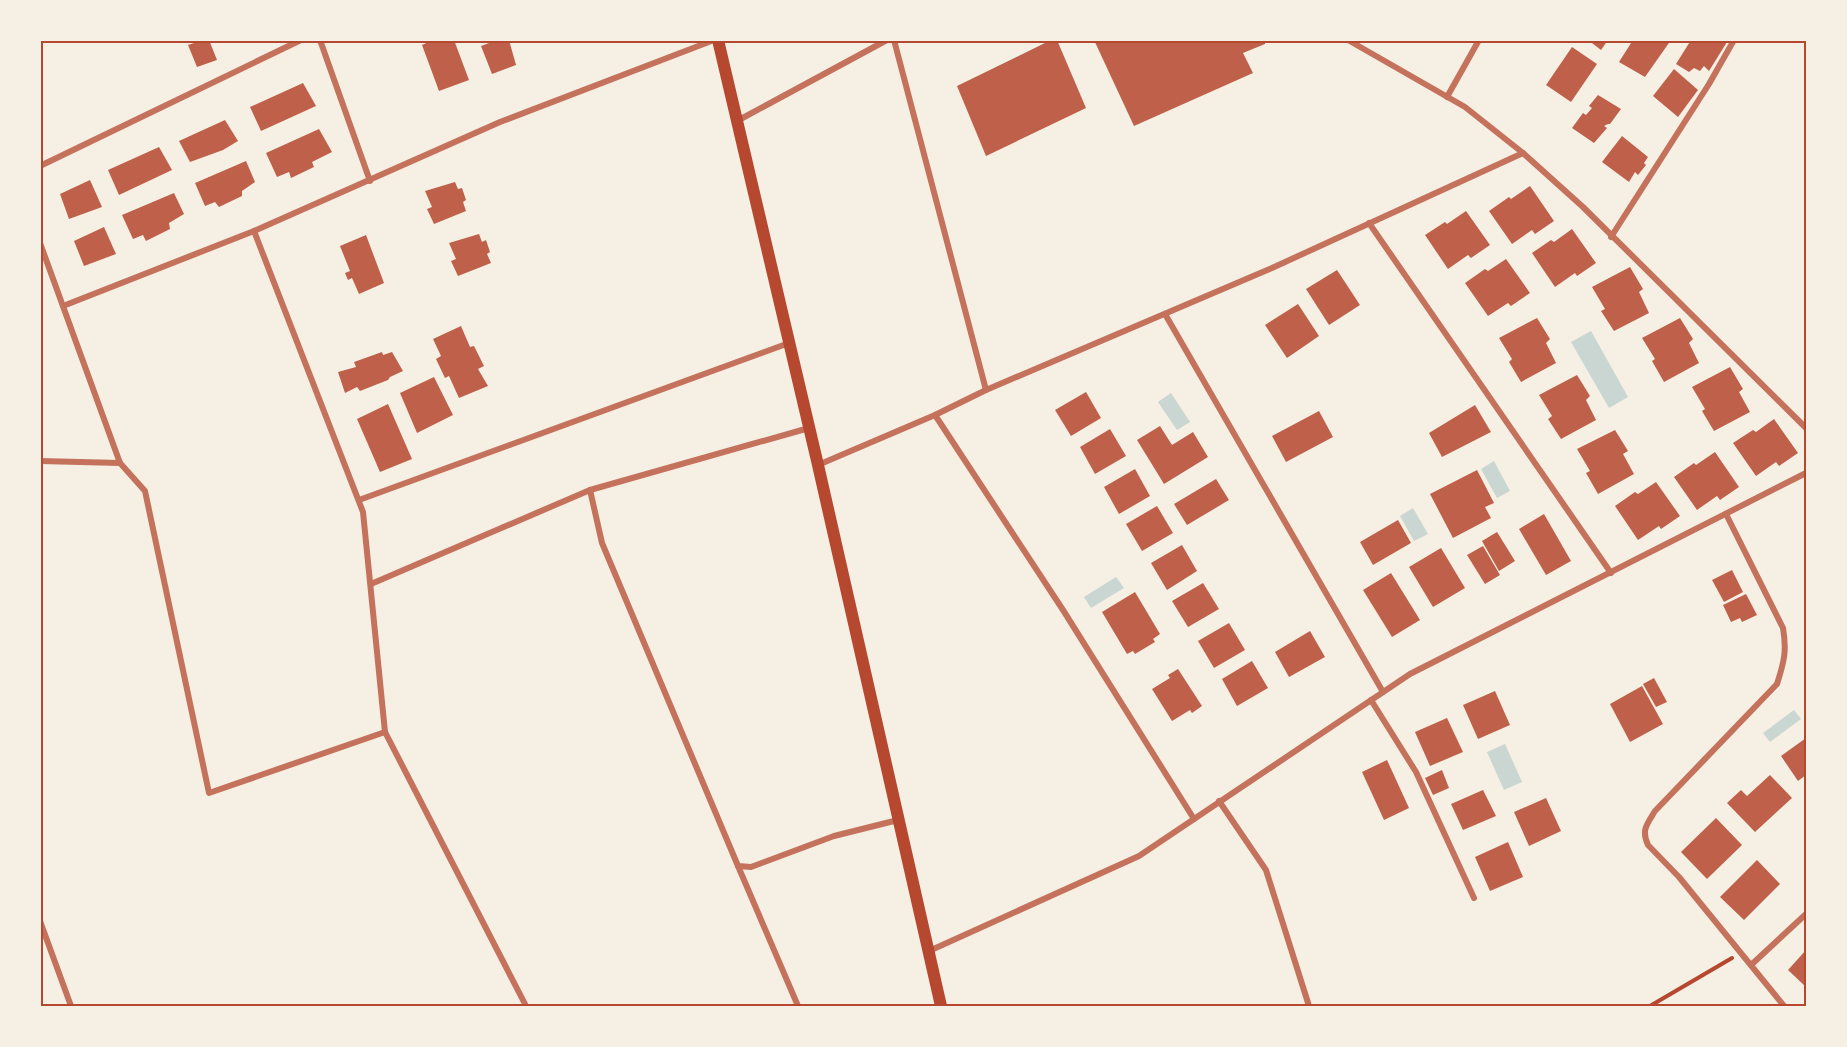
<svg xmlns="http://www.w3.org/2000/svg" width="1847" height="1047" font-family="'Space Grotesk',sans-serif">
<rect width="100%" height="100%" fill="#f6efe4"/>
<g fill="#c9d6d2">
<path d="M 1591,331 L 1628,397 L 1609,408 L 1571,342 Z"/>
<path d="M 1171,393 L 1190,422 L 1177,430 L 1158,402 Z"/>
<path d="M 1494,461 L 1510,491 L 1497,498 L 1481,469 Z"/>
<path d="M 1413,508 L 1428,534 L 1414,541 L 1400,516 Z"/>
<path d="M 1116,577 L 1124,588 L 1091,608 L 1084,597 Z"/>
<path d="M 1794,710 L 1801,719 L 1770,742 L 1763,733 Z"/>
<path d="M 1505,744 L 1522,782 L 1504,790 L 1487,752 Z"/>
</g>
<g fill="#bf614a">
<path d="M 203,40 L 209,40 L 217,60 L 197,67 L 188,45 Z"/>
<path d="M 433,40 L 454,40 L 469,80 L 439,91 L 422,45 Z"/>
<path d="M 497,40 L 509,40 L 516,65 L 492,74 L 481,46 Z"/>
<path d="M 1051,40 L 1057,40 L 1086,108 L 986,156 L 957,86 Z"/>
<path d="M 1094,40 L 1265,40 L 1265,44 L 1243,53 L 1253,73 L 1134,126 Z"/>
<path d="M 1588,40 L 1608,40 L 1601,50 Z"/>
<path d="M 1633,40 L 1671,40 L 1645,77 L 1619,62 Z"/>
<path d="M 1691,40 L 1724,40 L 1727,42 L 1709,71 L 1704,66 L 1700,71 L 1694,68 L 1689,72 L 1676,64 Z"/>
<path d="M 1572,47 L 1597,64 L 1571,102 L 1546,85 Z"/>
<path d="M 1674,69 L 1698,90 L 1678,117 L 1653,96 Z"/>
<path d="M 303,83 L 316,106 L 261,131 L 250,107 Z"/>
<path d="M 1598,95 L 1621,109 L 1610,124 L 1608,124 L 1604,126 L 1607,128 L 1594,143 L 1572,128 L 1583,113 L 1586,115 L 1592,108 L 1589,106 Z"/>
<path d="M 225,120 L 238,141 L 223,150 L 190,162 L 179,141 Z"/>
<path d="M 319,129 L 332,152 L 312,162 L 314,167 L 291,178 L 289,172 L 277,177 L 266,153 Z"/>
<path d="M 1622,136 L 1648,157 L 1644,163 L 1646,165 L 1638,175 L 1635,172 L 1629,182 L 1602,162 Z"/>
<path d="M 159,147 L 172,170 L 119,195 L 108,170 Z"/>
<path d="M 246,161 L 255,182 L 242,191 L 242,196 L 219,207 L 215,202 L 205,206 L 195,183 Z"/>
<path d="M 90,180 L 102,207 L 69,219 L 60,194 Z"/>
<path d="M 455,182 L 458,189 L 462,188 L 466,200 L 463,202 L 466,211 L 434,224 L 427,209 L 432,207 L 425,191 Z"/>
<path d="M 1530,186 L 1554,221 L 1535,234 L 1532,230 L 1512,244 L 1489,211 L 1509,197 L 1511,199 Z"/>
<path d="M 174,193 L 184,214 L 169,223 L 170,229 L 146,241 L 143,235 L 133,239 L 122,215 Z"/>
<path d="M 1466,211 L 1490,245 L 1471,258 L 1468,255 L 1448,269 L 1425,235 L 1445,222 L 1447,224 Z"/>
<path d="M 104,227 L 116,254 L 84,266 L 74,241 Z"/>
<path d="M 1572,229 L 1596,263 L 1577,276 L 1575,273 L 1555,287 L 1532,253 L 1551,240 L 1554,242 Z"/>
<path d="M 479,234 L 482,242 L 486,240 L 490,252 L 487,254 L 491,263 L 458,276 L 451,261 L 456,259 L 449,243 Z"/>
<path d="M 366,235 L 384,283 L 359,294 L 352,278 L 348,280 L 345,273 L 350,271 L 340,246 Z"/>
<path d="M 1506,259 L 1530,293 L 1511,306 L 1508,303 L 1488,316 L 1465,283 L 1485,269 L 1488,271 Z"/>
<path d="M 1630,267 L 1643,289 L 1639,292 L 1649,313 L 1614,331 L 1601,311 L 1605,309 L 1592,287 Z"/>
<path d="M 1337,270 L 1360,305 L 1329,325 L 1306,289 Z"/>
<path d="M 1298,304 L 1319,336 L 1287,358 L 1265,325 Z"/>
<path d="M 1537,318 L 1550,339 L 1546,343 L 1556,363 L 1521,382 L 1509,362 L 1512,359 L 1499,338 Z"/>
<path d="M 1680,318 L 1693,339 L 1689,343 L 1699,363 L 1664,382 L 1652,361 L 1655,359 L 1642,338 Z"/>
<path d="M 461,326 L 470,347 L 474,346 L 484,366 L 478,369 L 488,386 L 459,398 L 449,376 L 445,378 L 436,359 L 441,356 L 433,339 Z"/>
<path d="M 382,352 L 383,355 L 392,352 L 403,371 L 390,377 L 388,380 L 360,391 L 357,387 L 345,393 L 338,372 L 356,367 L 354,362 Z"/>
<path d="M 1730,367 L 1743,389 L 1739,392 L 1750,412 L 1714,431 L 1702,411 L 1705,409 L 1692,387 Z"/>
<path d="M 1577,375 L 1590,396 L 1586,400 L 1596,420 L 1561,439 L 1548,419 L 1552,416 L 1539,395 Z"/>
<path d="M 434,377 L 453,415 L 417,433 L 400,393 Z"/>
<path d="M 1086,392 L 1101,418 L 1071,436 L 1055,410 Z"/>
<path d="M 388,404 L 412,459 L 380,472 L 357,419 Z"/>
<path d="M 1475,405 L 1491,432 L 1442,457 L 1429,433 Z"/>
<path d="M 1319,411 L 1333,437 L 1286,462 L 1272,436 Z"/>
<path d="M 1774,419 L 1798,453 L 1779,466 L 1776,462 L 1756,476 L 1733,443 L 1753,430 L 1756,432 Z"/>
<path d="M 1160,426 L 1172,445 L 1193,432 L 1208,457 L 1164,484 L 1137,440 Z"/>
<path d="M 1110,429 L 1126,456 L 1095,474 L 1080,447 Z"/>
<path d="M 1615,430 L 1628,451 L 1623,454 L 1634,474 L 1598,494 L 1586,473 L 1590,471 L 1577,449 Z"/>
<path d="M 1715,452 L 1739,487 L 1720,500 L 1717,496 L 1697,510 L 1674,477 L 1694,463 L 1696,465 Z"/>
<path d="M 1135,469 L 1150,496 L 1119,514 L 1104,487 Z"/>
<path d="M 1477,470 L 1494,503 L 1485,507 L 1491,518 L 1453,538 L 1430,494 Z"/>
<path d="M 1216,479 L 1229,500 L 1187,525 L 1174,504 Z"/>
<path d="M 1656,482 L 1680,516 L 1661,529 L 1659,526 L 1638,540 L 1615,506 L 1635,492 L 1638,494 Z"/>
<path d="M 1157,506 L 1173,533 L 1142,551 L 1126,524 Z"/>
<path d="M 1544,514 L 1571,561 L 1546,575 L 1519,529 Z"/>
<path d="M 1398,520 L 1411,543 L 1373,565 L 1360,542 Z"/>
<path d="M 1497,532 L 1515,561 L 1499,571 L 1482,541 Z"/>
<path d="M 1182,545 L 1197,571 L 1167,590 L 1151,563 Z"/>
<path d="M 1483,546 L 1500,575 L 1485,584 L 1467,555 Z"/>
<path d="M 1441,548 L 1465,588 L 1433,607 L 1409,567 Z"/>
<path d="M 1732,570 L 1743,592 L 1724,602 L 1712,580 Z"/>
<path d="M 1391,573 L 1420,620 L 1392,637 L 1363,590 Z"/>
<path d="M 1203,583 L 1219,609 L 1188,627 L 1172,601 Z"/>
<path d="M 1135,592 L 1160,634 L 1153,639 L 1155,642 L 1135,654 L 1133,651 L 1127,654 L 1102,612 Z"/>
<path d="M 1746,594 L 1757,615 L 1742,622 L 1740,618 L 1731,622 L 1723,605 Z"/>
<path d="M 1229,623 L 1245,650 L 1214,668 L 1198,641 Z"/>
<path d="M 1310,631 L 1325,657 L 1289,677 L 1275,652 Z"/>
<path d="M 1252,661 L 1268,688 L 1237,706 L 1222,679 Z"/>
<path d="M 1178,669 L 1202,706 L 1192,713 L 1190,710 L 1172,721 L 1152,689 L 1170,678 L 1168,675 Z"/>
<path d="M 1654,678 L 1667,702 L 1656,707 L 1643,684 Z"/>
<path d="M 1642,686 L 1663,724 L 1630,742 L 1610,704 Z"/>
<path d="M 1495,691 L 1510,725 L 1478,739 L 1463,705 Z"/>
<path d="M 1447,718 L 1463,752 L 1430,766 L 1415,732 Z"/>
<path d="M 1806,738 L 1806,775 L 1798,781 L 1781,756 Z"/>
<path d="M 1387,760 L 1409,808 L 1384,820 L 1362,772 Z"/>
<path d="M 1442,770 L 1449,788 L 1433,795 L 1425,778 Z"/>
<path d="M 1770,775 L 1792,798 L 1755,832 L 1727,803 L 1741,790 L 1747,796 Z"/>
<path d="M 1483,790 L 1496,816 L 1463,830 L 1451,804 Z"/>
<path d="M 1546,798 L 1561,831 L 1529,846 L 1514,812 Z"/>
<path d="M 1716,818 L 1742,845 L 1707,879 L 1681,852 Z"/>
<path d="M 1508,842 L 1523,877 L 1490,891 L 1475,857 Z"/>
<path d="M 1757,860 L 1780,884 L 1744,920 L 1720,897 Z"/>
<path d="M 1806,950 L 1806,987 L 1788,970 Z"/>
</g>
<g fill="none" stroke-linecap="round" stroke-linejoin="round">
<path stroke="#b5482f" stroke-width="4" d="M 1650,1006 L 1732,958"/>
<g stroke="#c5725c" stroke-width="6">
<path d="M 320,40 L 370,181"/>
<path d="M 894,40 L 986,390"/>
<path d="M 1348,40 L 1465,107 L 1523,153 L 1583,207 L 1806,428"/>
<path d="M 1447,97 L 1479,40"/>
<path d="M 737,121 L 887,40"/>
<path d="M 40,166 L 301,40"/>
<path d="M 1369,223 L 1611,573"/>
<path d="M 254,231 L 363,512 L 385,732 L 526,1006"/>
<path d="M 1611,237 L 1709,84 L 1734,40"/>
<path d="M 40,243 L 120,463"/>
<path d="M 63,306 L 254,231 L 500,122 L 714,40"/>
<path d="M 1165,314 L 1383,692"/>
<path d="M 935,415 L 1063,610 L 1194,819"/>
<path d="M 40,461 L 120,463 L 145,491 L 209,793 L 385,732"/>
<path d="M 818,465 L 935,415 L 986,390 L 1272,268 L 1523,153"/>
<path d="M 590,490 L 602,543 L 738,866 L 751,867 L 834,836 L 898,820"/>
<path d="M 359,500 L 789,343"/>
<path d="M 1726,514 L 1783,628 C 1787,651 1784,662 1777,684 L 1655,811 C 1647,824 1641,830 1648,845 L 1679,877 L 1784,1006"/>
<path d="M 371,584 L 590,490 L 809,428"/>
<path d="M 1371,700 L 1416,772 L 1474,898"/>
<path d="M 1219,801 L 1266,870 L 1309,1006"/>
<path d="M 738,866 L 798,1006"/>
<path d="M 40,921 L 71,1006"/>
<path d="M 929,951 L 1139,856 L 1410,674 L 1806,473"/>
<path d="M 1751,965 L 1806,914"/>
</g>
<path stroke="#b5482f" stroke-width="12" d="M 718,40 L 818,465 L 941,1006"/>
</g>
<rect width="1847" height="1047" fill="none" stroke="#f6efe4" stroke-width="84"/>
<rect x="42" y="42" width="1763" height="963" fill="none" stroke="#b5482f" stroke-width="2"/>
</svg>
